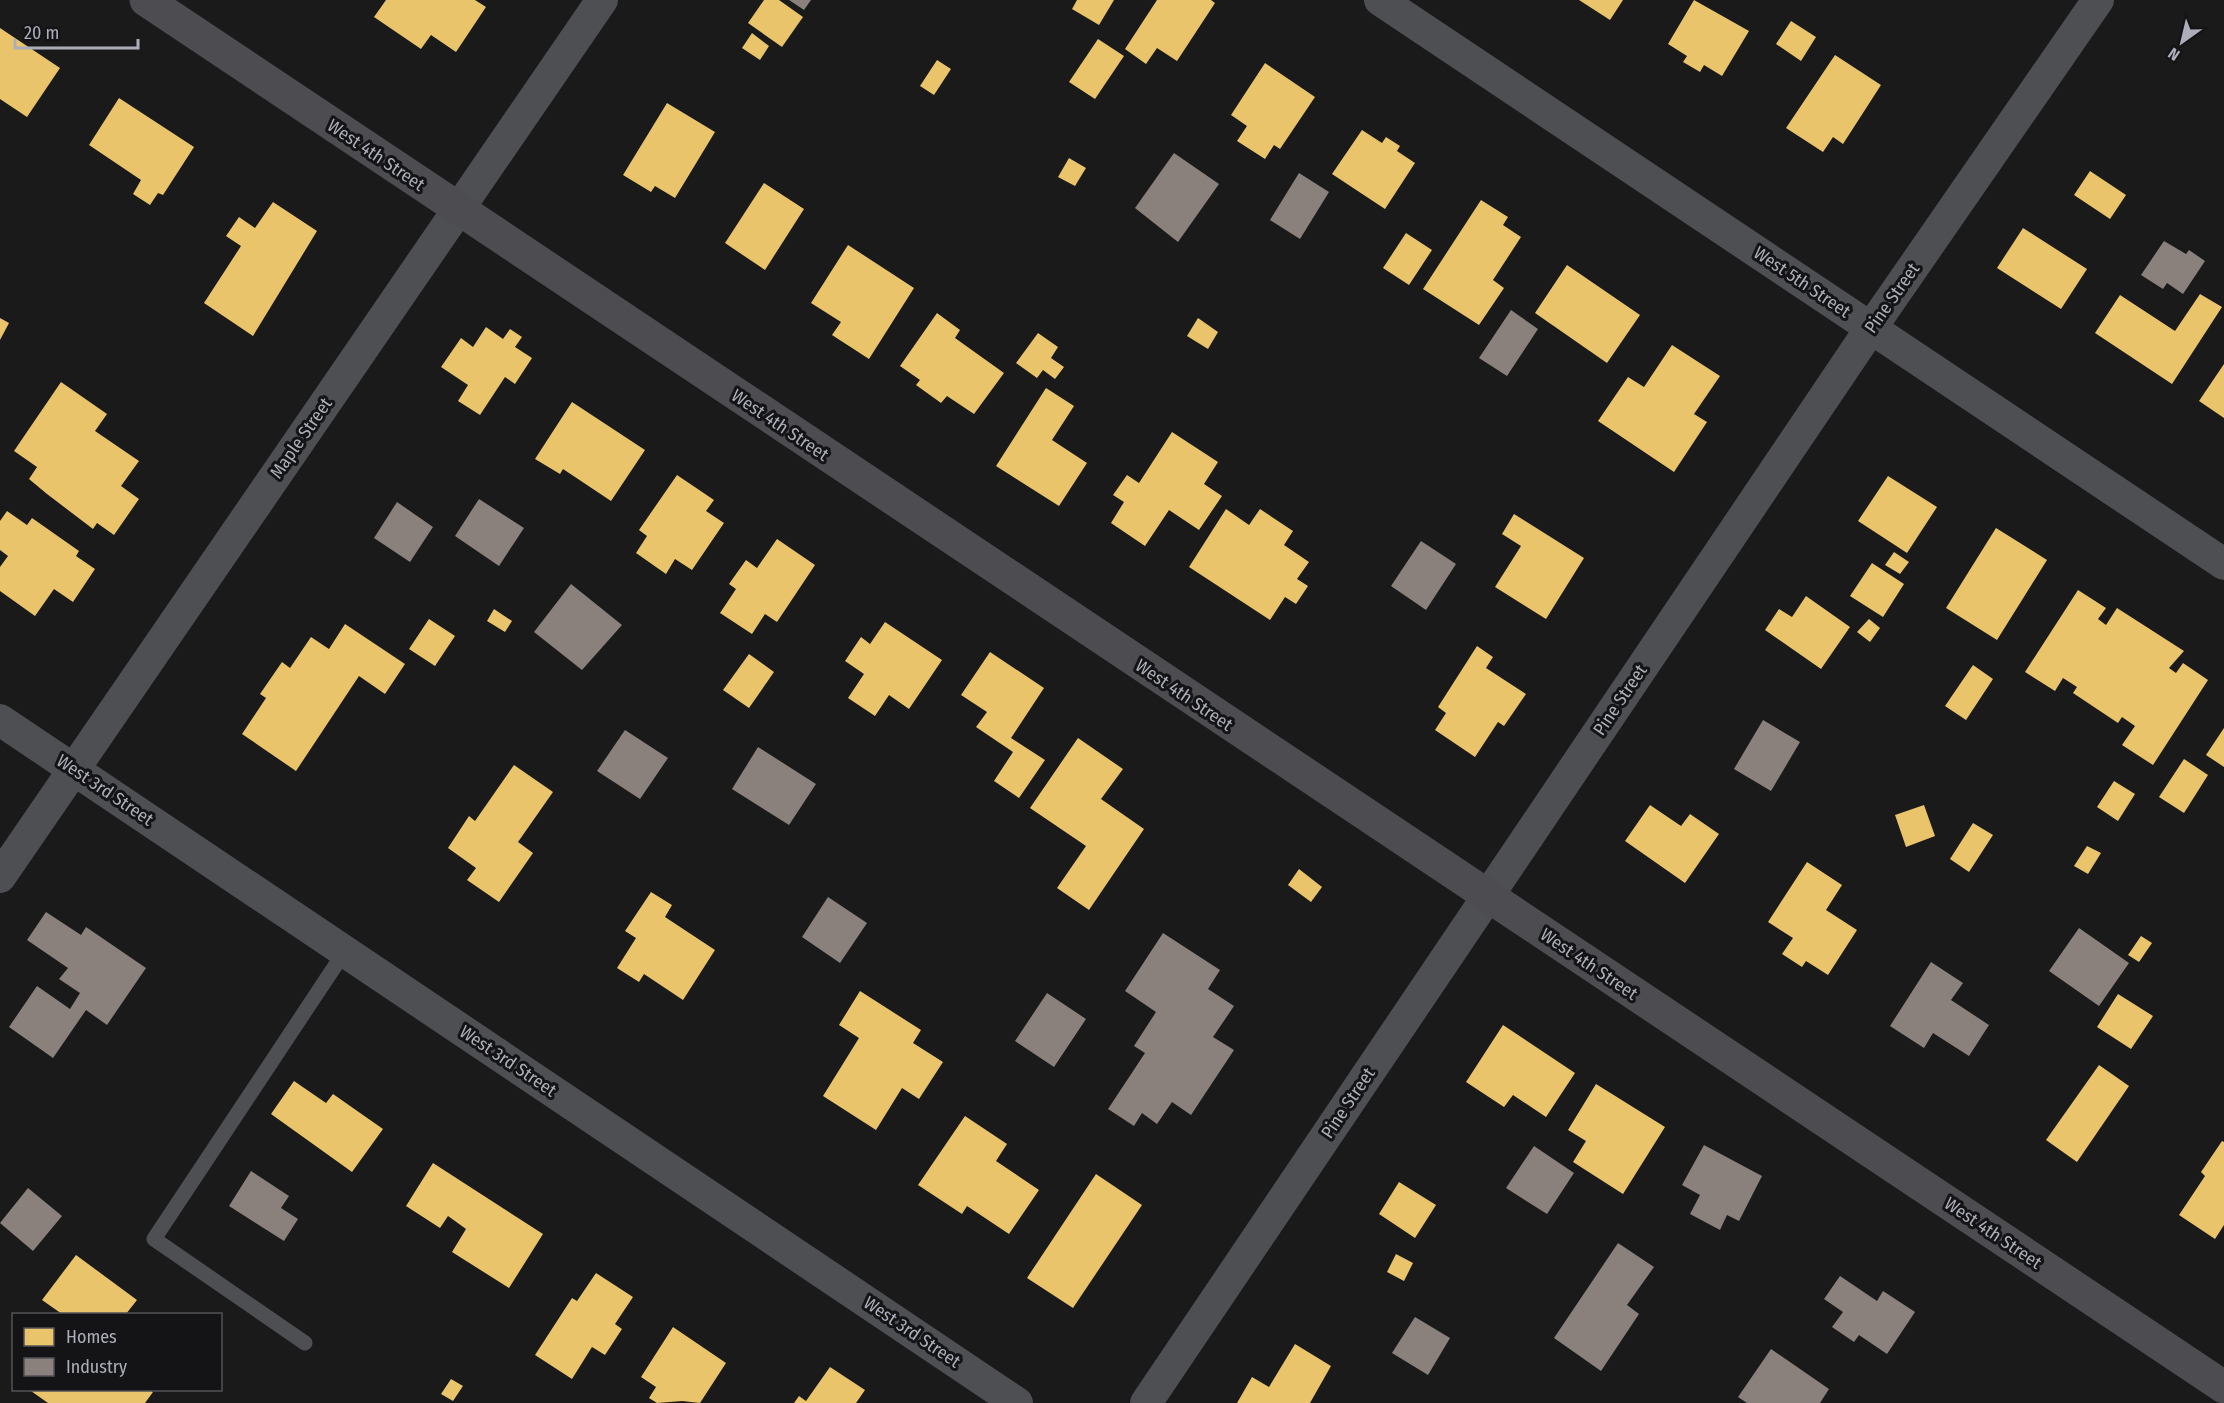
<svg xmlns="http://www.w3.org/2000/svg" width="2224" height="1403" font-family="'Fira Sans Condensed',sans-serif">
<rect width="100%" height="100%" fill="#1a1a1a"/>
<g fill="#e9c46a">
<path d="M 386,0 L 475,0 L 486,7 L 456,52 L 431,35 L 421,49 L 374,17 Z"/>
<path d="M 764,0 L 779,0 L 803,17 L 782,47 L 748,23 Z"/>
<path d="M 1077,0 L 1114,0 L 1099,25 L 1072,9 Z"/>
<path d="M 1157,0 L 1211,0 L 1215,3 L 1177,61 L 1157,48 L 1146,64 L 1125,49 Z"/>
<path d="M 1579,0 L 1623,0 L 1610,20 Z"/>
<path d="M 1694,0 L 1749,31 L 1722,76 L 1704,65 L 1700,72 L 1683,62 L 1687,56 L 1668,44 Z"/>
<path d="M 1791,21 L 1816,37 L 1801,61 L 1776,44 Z"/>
<path d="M 0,28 L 60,68 L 27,117 L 0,99 Z"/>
<path d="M 752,33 L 769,46 L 760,60 L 742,48 Z"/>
<path d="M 1098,39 L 1124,56 L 1095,99 L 1069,82 Z"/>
<path d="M 1835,55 L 1881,85 L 1843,144 L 1833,137 L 1823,152 L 1786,128 Z"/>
<path d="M 937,60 L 951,69 L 934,95 L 920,86 Z"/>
<path d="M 1265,63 L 1315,97 L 1280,149 L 1274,145 L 1265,159 L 1237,141 L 1247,126 L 1231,115 Z"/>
<path d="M 119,98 L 194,147 L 163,195 L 158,193 L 150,205 L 133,194 L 141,180 L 89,145 Z"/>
<path d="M 667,103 L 715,132 L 675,198 L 655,186 L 651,192 L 623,175 Z"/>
<path d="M 1362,130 L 1382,143 L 1386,137 L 1400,146 L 1397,151 L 1415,163 L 1385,209 L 1332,174 Z"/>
<path d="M 1069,158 L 1086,168 L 1075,186 L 1058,177 Z"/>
<path d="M 2090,171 L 2126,195 L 2110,219 L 2074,195 Z"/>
<path d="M 764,183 L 804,209 L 765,270 L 725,243 Z"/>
<path d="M 1481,200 L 1508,217 L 1503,225 L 1521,237 L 1493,280 L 1504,288 L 1479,325 L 1423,289 Z"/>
<path d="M 273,202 L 317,231 L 253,336 L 204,303 L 241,246 L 226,236 L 239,217 L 255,228 Z"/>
<path d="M 2023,228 L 2087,269 L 2061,309 L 1997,268 Z"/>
<path d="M 1406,233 L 1432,250 L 1409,285 L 1383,268 Z"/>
<path d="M 848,245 L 914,288 L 869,359 L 832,335 L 841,322 L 811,303 Z"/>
<path d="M 1567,265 L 1640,315 L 1607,363 L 1535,313 Z"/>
<path d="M 2200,294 L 2222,307 L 2172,384 L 2095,333 L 2120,295 L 2175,331 Z"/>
<path d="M 937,313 L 960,330 L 955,338 L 1004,373 L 974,414 L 947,396 L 941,403 L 916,385 L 920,380 L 900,366 Z"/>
<path d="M 0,318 L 9,323 L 0,340 Z"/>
<path d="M 1198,318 L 1218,332 L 1208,349 L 1187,336 Z"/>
<path d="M 486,327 L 503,339 L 510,329 L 522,337 L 515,347 L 532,358 L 515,384 L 505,377 L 480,415 L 458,401 L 468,385 L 441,367 L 461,338 L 473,347 Z"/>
<path d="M 1038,333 L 1058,347 L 1051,358 L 1064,367 L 1055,379 L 1043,370 L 1037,378 L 1016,363 Z"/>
<path d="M 1672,345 L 1720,376 L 1694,414 L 1707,422 L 1674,472 L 1598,421 L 1628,377 L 1644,387 Z"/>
<path d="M 2224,364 L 2224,418 L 2199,401 Z"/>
<path d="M 61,382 L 107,414 L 95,431 L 139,461 L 121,486 L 139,499 L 114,535 L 97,523 L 93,529 L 47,494 L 29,479 L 37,467 L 14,451 Z"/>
<path d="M 1046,388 L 1074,406 L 1052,440 L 1087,463 L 1059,506 L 996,466 Z"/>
<path d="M 572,402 L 645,450 L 611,501 L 563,469 L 560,474 L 535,459 Z"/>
<path d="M 1172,432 L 1218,462 L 1204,484 L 1222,496 L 1199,530 L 1169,510 L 1145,546 L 1111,523 L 1124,502 L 1113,495 L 1127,475 L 1139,483 Z"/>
<path d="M 677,475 L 714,500 L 706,511 L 724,523 L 692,570 L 675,559 L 666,574 L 636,553 L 647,536 L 639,530 Z"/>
<path d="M 1888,476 L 1937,507 L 1907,553 L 1858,521 Z"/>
<path d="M 1226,509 L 1249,525 L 1260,509 L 1293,531 L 1284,545 L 1309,562 L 1297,579 L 1308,586 L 1296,604 L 1285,597 L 1270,620 L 1189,567 Z"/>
<path d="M 7,511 L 27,525 L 32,518 L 79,551 L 76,556 L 95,569 L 73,602 L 54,589 L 35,616 L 0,591 L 0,567 L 8,556 L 0,550 L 0,521 Z"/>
<path d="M 1514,514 L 1584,558 L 1546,619 L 1495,587 L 1521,546 L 1502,534 Z"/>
<path d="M 1996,528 L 2047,560 L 1997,640 L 1946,608 Z"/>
<path d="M 777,539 L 815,565 L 777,622 L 765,614 L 752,634 L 720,613 L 736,589 L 729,584 L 746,560 L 757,568 Z"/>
<path d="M 1894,552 L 1909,562 L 1900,574 L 1885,565 Z"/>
<path d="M 1872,563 L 1904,584 L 1883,617 L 1850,596 Z"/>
<path d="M 2078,590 L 2106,608 L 2098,619 L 2106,625 L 2117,608 L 2184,651 L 2169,668 L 2176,673 L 2183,663 L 2208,680 L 2153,765 L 2122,745 L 2135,726 L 2122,717 L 2118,723 L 2073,693 L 2077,687 L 2063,678 L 2055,691 L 2025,672 Z"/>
<path d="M 1806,596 L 1850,627 L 1821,669 L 1765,630 L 1779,609 L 1792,617 Z"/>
<path d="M 494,609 L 512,621 L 505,632 L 487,621 Z"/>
<path d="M 429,619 L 455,636 L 435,666 L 409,649 Z"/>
<path d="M 1869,619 L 1880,628 L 1870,642 L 1857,632 Z"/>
<path d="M 885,622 L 942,660 L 909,709 L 889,695 L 875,716 L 848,698 L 864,674 L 845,661 L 861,637 L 870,644 Z"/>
<path d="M 345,624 L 405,664 L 385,694 L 359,676 L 296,771 L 242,734 L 266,698 L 260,694 L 282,662 L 290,668 L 311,637 L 329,649 Z"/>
<path d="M 1477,646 L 1493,657 L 1486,668 L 1526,694 L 1504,726 L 1498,722 L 1475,757 L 1435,730 L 1446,713 L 1438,707 Z"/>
<path d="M 990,652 L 1044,688 L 1011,738 L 1045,760 L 1019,798 L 994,781 L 1013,752 L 976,727 L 987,712 L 961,695 Z"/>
<path d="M 749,654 L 774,672 L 749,708 L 723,690 Z"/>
<path d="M 1973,665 L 1993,679 L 1966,720 L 1945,706 Z"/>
<path d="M 2224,728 L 2224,767 L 2206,755 Z"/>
<path d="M 1078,738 L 1123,769 L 1101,799 L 1144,829 L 1089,910 L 1057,888 L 1086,846 L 1030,808 Z"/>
<path d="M 2184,759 L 2208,775 L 2184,813 L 2159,797 Z"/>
<path d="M 514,765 L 553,792 L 518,842 L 533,853 L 499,902 L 467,880 L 476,868 L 448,848 L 469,816 L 475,821 Z"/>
<path d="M 2114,781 L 2135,794 L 2118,821 L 2097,807 Z"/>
<path d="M 1650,805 L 1681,826 L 1690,814 L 1719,834 L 1685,883 L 1625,841 Z"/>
<path d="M 1924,805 L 1935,836 L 1906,847 L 1895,815 Z"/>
<path d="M 1973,823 L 1993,835 L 1969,872 L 1950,859 Z"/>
<path d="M 2087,846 L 2101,853 L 2088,874 L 2074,866 Z"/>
<path d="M 1807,862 L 1842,885 L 1826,910 L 1857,930 L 1828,975 L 1806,961 L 1802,967 L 1782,954 L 1793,938 L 1768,922 Z"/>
<path d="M 1299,869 L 1322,887 L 1311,902 L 1288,885 Z"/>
<path d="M 651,892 L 672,905 L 665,917 L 715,950 L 683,1000 L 644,974 L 639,982 L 617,968 L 636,938 L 625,931 Z"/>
<path d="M 2141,936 L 2152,943 L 2139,962 L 2128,955 Z"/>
<path d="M 860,991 L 921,1030 L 913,1043 L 943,1062 L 919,1099 L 902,1088 L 876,1130 L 823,1096 L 859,1038 L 839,1025 Z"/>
<path d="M 2118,994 L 2153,1016 L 2131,1049 L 2097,1027 Z"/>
<path d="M 1503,1025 L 1575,1073 L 1546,1117 L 1513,1095 L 1504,1107 L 1466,1082 Z"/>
<path d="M 2099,1065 L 2129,1086 L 2077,1162 L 2046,1140 Z"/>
<path d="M 294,1081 L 326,1103 L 333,1094 L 383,1129 L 352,1172 L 271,1114 Z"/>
<path d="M 1596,1084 L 1665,1127 L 1623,1194 L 1573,1162 L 1586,1141 L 1568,1130 Z"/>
<path d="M 965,1116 L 1007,1144 L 996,1161 L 1039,1190 L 1009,1234 L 967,1206 L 962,1214 L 918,1185 Z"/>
<path d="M 2222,1141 L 2224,1142 L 2224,1225 L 2215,1239 L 2179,1215 L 2205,1176 L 2201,1172 Z"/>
<path d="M 433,1163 L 543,1234 L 509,1288 L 452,1252 L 466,1229 L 448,1216 L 440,1228 L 406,1206 Z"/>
<path d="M 1096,1174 L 1142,1205 L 1073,1308 L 1027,1278 Z"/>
<path d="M 1399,1182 L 1436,1205 L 1415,1238 L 1379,1214 Z"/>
<path d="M 1396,1254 L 1413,1263 L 1404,1281 L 1387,1272 Z"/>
<path d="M 76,1255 L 137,1300 L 126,1314 L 62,1314 L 42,1300 Z"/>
<path d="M 596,1273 L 633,1297 L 615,1324 L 622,1329 L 605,1355 L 592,1347 L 572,1379 L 535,1355 L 572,1298 L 577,1301 Z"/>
<path d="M 673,1327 L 726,1363 L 700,1403 L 682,1401 L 657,1403 L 649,1398 L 656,1387 L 641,1377 Z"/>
<path d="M 1295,1344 L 1331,1366 L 1310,1403 L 1237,1403 L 1252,1377 L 1269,1387 Z"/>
<path d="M 830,1367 L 865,1390 L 856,1403 L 794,1403 L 799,1396 L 806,1401 Z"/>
<path d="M 451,1379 L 463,1386 L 453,1401 L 441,1394 Z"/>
<path d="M 33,1390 L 149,1390 L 153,1392 L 145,1403 L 48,1403 L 31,1391 Z"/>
</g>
<g fill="#8a817c">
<path d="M 789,0 L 811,0 L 804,10 Z"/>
<path d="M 1174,153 L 1219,184 L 1178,242 L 1135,208 Z"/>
<path d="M 1299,173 L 1329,192 L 1300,239 L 1270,220 Z"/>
<path d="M 2164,241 L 2186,254 L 2189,250 L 2205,261 L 2183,294 L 2167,283 L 2163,289 L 2141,275 Z"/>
<path d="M 1511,310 L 1538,329 L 1507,376 L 1479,358 Z"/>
<path d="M 479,499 L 524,528 L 499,566 L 455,536 Z"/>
<path d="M 397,502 L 433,527 L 410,562 L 374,538 Z"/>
<path d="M 1421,541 L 1456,564 L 1426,610 L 1391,586 Z"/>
<path d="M 571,584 L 622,625 L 582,670 L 534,632 Z"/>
<path d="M 1763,720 L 1800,742 L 1771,791 L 1734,769 Z"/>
<path d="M 625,730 L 668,758 L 640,799 L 597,771 Z"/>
<path d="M 758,747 L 816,784 L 789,825 L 732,789 Z"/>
<path d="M 828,897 L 867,923 L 840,963 L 802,937 Z"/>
<path d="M 46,912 L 81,935 L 86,927 L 146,968 L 107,1025 L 86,1010 L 53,1058 L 9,1027 L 37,986 L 70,1009 L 80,993 L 59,979 L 68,968 L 27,940 Z"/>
<path d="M 2079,928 L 2129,963 L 2099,1006 L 2049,971 Z"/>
<path d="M 1163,933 L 1220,970 L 1208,989 L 1234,1006 L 1213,1037 L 1234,1050 L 1191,1115 L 1172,1102 L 1157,1124 L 1142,1113 L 1134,1126 L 1108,1109 L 1145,1053 L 1134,1046 L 1156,1012 L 1125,991 Z"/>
<path d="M 1931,962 L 1963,983 L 1951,1000 L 1989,1025 L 1969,1056 L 1933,1033 L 1924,1048 L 1890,1026 Z"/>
<path d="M 1047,993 L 1086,1019 L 1054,1067 L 1015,1041 Z"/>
<path d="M 1704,1145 L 1762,1176 L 1739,1221 L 1727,1215 L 1720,1230 L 1690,1214 L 1700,1195 L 1682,1185 Z"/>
<path d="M 1534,1146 L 1574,1173 L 1547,1214 L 1506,1188 Z"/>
<path d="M 251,1171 L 289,1196 L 281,1208 L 298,1219 L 284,1241 L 229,1206 Z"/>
<path d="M 28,1188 L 62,1216 L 33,1251 L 0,1223 Z"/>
<path d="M 1618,1243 L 1654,1267 L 1627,1305 L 1639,1314 L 1601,1371 L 1554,1338 Z"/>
<path d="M 1840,1276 L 1877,1301 L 1883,1291 L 1915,1312 L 1887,1354 L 1859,1335 L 1854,1342 L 1832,1327 L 1843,1312 L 1824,1299 Z"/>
<path d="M 1415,1317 L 1450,1338 L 1428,1375 L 1392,1353 Z"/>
<path d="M 1771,1349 L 1829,1389 L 1820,1403 L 1747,1403 L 1738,1397 Z"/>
</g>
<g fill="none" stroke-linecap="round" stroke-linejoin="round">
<path stroke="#4e4f53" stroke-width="15" d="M 305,1343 L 154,1239 L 345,951"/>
<g stroke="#4e4f53" stroke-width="32">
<path d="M 1380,0 L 2224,564"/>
<path d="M 0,720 L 1017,1403"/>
<path d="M 0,877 L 602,0"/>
<path d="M 1146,1403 L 1871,328 L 2098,0"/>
</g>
<path stroke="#4d4d51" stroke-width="33" d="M 146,0 L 2224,1387"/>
</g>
<g text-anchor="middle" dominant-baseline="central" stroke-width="6" stroke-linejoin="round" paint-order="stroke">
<g font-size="18" fill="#acafba" stroke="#141416">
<text transform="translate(376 155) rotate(34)">West 4th Street</text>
<text transform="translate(1802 282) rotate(34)">West 5th Street</text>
<text transform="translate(1892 298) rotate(-55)">Pine Street</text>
<text transform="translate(780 425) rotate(34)">West 4th Street</text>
<text transform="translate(301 438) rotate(-55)">Maple Street</text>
<text transform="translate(1184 695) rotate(34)">West 4th Street</text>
<text transform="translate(1620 700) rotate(-56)">Pine Street</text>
<text transform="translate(105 790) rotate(34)">West 3rd Street</text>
<text transform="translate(1589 964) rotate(34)">West 4th Street</text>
<text transform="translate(508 1061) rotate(34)">West 3rd Street</text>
<text transform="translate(1348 1103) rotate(-56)">Pine Street</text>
<text transform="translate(1993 1233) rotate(34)">West 4th Street</text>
<text transform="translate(912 1332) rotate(34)">West 3rd Street</text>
</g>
</g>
<rect x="12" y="1313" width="210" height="78" fill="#141416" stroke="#515258" stroke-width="1.5"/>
<rect x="24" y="1328" width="30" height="18" fill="#e9c46a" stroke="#515258" stroke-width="1.5"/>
<text x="66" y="1343" font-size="18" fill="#acafba">Homes</text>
<rect x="24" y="1358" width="30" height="18" fill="#8a817c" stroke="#515258" stroke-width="1.5"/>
<text x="66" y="1373" font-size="18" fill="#acafba">Industry</text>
<g transform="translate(2182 42) rotate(214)" stroke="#141416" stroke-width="4.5" paint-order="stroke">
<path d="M0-4.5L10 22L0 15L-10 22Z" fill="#acafba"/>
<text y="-9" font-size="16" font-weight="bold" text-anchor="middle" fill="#acafba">N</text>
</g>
<path d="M15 39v9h123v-9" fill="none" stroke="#acafba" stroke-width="3"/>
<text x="24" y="39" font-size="18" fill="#acafba" stroke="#141416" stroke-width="4.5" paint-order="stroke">20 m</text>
</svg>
